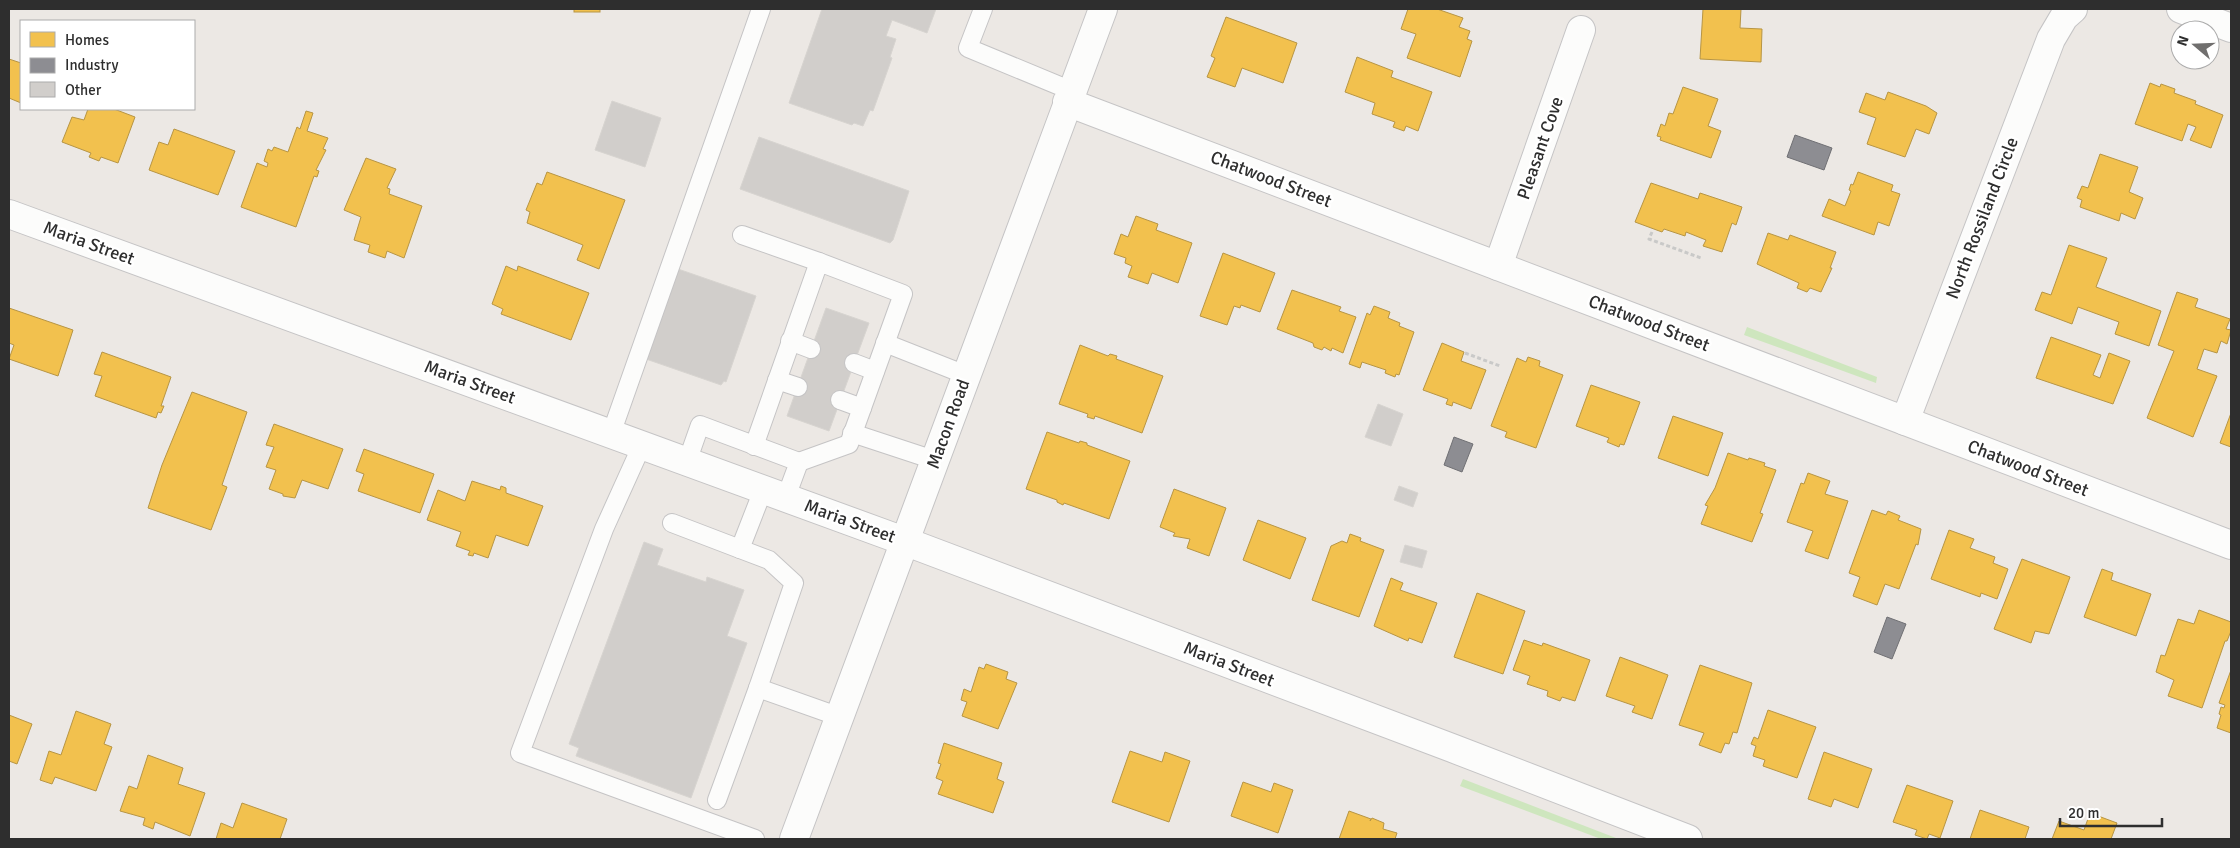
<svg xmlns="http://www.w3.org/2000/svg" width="2240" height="848" font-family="Signika,sans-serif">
<rect width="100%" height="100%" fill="#ece8e4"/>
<g fill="#cee6be">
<path d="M 1747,327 L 1877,377 L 1876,383 L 1744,335 Z"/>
<path d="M 1463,779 L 1616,838 L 1617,839 L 1601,839 L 1460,786 Z"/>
</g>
<g fill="#f2c14e" stroke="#b79544">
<rect x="574" y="9" width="26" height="3"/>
<path d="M 1408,9 L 1437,9 L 1463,18 L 1459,27 L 1470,31 L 1467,39 L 1472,41 L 1460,77 L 1407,58 L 1416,34 L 1401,29 Z"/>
<path d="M 1703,9 L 1741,9 L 1740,28 L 1762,29 L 1761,62 L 1700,59 Z"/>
<path d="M 1226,17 L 1297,43 L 1283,83 L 1242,68 L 1235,87 L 1207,77 L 1215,58 L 1211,56 Z"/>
<path d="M 1357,57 L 1393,71 L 1391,77 L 1432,92 L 1418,131 L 1406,126 L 1404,131 L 1393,127 L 1395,122 L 1372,114 L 1375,103 L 1345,92 Z"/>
<path d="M 9,59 L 21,63 L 21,103 L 9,98 Z"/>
<path d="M 2150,83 L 2160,87 L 2161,84 L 2175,89 L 2174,93 L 2196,101 L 2195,104 L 2223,115 L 2211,148 L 2190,140 L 2196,127 L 2188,124 L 2182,141 L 2135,124 Z"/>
<path d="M 1683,87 L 1718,99 L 1708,126 L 1721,131 L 1711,158 L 1660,140 L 1661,137 L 1657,136 L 1661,124 L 1665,126 L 1669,113 L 1673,114 Z"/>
<path d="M 1888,92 L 1926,106 L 1937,113 L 1929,134 L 1916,129 L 1905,157 L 1867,144 L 1876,118 L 1859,112 L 1866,93 L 1885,100 Z"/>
<path d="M 88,109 L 114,109 L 135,117 L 118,163 L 101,157 L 99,161 L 89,157 L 91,153 L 62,142 L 72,117 L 84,120 Z"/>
<path d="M 306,111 L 313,113 L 307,131 L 328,138 L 323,149 L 326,150 L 316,170 L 319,171 L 317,177 L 314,176 L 296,227 L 241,207 L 257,163 L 267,167 L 268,163 L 264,161 L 268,149 L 272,151 L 274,147 L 288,152 L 297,127 L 300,129 Z"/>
<path d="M 174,129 L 235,151 L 218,195 L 149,170 L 159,142 L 168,145 Z"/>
<path d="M 2100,154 L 2138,167 L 2129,192 L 2143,198 L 2135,219 L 2121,213 L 2119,221 L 2080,207 L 2082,200 L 2077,198 L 2082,186 L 2088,188 Z"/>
<path d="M 366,158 L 396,169 L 387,188 L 390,189 L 389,194 L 422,206 L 404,258 L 387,251 L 385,258 L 368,252 L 370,245 L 354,240 L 361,217 L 344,210 Z"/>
<path d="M 547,172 L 625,200 L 599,269 L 577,260 L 583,245 L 527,223 L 530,212 L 526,210 L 537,183 L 542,185 Z"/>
<path d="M 1858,172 L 1893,185 L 1891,191 L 1900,194 L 1889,226 L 1878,222 L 1874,235 L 1822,216 L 1829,199 L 1845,206 L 1851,191 L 1849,190 L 1851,184 L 1853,185 Z"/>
<path d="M 1651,183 L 1698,199 L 1700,193 L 1742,207 L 1736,225 L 1732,223 L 1722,252 L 1703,246 L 1706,240 L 1686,232 L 1685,236 L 1664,229 L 1662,232 L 1635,222 Z"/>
<path d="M 1136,216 L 1158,224 L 1156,230 L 1192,243 L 1178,283 L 1152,273 L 1148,284 L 1128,277 L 1132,266 L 1125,263 L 1126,258 L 1114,254 L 1121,234 L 1128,237 Z"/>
<path d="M 1768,233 L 1788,240 L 1790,235 L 1836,252 L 1830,268 L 1832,268 L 1821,292 L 1810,288 L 1807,292 L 1797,288 L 1799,283 L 1757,264 Z"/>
<path d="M 2069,245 L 2107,258 L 2096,287 L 2161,311 L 2149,346 L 2115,334 L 2119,322 L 2078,307 L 2072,324 L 2035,310 L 2042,292 L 2051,295 Z"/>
<path d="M 1223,253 L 1275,273 L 1260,312 L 1241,305 L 1240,308 L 1234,306 L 1227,325 L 1200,316 Z"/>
<path d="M 506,266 L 517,271 L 518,266 L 589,293 L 571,340 L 501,314 L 503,309 L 492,304 Z"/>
<path d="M 1292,290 L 1341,307 L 1339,311 L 1356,317 L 1343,353 L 1332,348 L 1331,351 L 1324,347 L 1322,350 L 1314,347 L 1313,343 L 1277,329 Z"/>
<path d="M 2177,292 L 2198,299 L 2195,307 L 2230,319 L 2226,329 L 2231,330 L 2227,344 L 2221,341 L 2217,353 L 2204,349 L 2197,369 L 2217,376 L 2193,437 L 2147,418 L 2174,351 L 2158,345 Z"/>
<path d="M 1374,306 L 1390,312 L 1388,318 L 1400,323 L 1399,326 L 1414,332 L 1399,375 L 1396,374 L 1395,377 L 1385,373 L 1386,370 L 1362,362 L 1360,368 L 1349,364 L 1367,313 L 1370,315 Z"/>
<path d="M 9,308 L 73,330 L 58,376 L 9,359 L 14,345 L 9,343 Z"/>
<path d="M 2051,337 L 2101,355 L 2093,375 L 2100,378 L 2109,353 L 2130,361 L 2113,404 L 2036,378 Z"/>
<path d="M 1442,343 L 1464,352 L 1461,361 L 1486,370 L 1471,409 L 1453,402 L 1452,406 L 1446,404 L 1448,399 L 1423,390 Z"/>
<path d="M 1080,345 L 1108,356 L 1110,354 L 1117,356 L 1116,359 L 1163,376 L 1142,433 L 1095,416 L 1094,419 L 1087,417 L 1088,414 L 1059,404 Z"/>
<path d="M 102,352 L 171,377 L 161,406 L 164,406 L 161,413 L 158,412 L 156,418 L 95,396 L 102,376 L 94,374 Z"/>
<path d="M 1528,357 L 1540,361 L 1539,366 L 1563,375 L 1536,448 L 1505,437 L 1507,432 L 1491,426 L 1517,358 L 1526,362 Z"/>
<path d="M 1591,385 L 1640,402 L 1624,445 L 1620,444 L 1619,447 L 1607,442 L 1609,438 L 1576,426 Z"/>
<path d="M 192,392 L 247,412 L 222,485 L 227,487 L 211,530 L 148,508 L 162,465 Z"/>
<path d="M 2231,413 L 2231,447 L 2220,443 Z"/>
<path d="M 1673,416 L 1723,433 L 1708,476 L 1658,458 Z"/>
<path d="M 274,424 L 343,449 L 328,489 L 302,480 L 295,498 L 283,496 L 283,494 L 269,489 L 276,470 L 266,467 L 274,447 L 266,445 Z"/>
<path d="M 1047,432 L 1079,443 L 1080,441 L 1087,443 L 1087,445 L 1130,461 L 1109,519 L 1064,503 L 1063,505 L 1057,502 L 1057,500 L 1026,489 Z"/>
<path d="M 364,449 L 434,474 L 420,513 L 358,491 L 364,474 L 356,471 Z"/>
<path d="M 1728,453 L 1748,460 L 1749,458 L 1765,463 L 1764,466 L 1776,470 L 1760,513 L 1763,514 L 1752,542 L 1701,524 L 1708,506 L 1705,505 L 1715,488 Z"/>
<path d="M 1808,473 L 1830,481 L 1825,494 L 1848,501 L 1828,559 L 1805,551 L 1813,531 L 1787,522 L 1801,483 L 1804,484 Z"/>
<path d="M 472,481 L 500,490 L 501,486 L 506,488 L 506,493 L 543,506 L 528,546 L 496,535 L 488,558 L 474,553 L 473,556 L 468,555 L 470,551 L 456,546 L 461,532 L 427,520 L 438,490 L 465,501 Z"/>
<path d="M 1174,489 L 1226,508 L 1209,556 L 1187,548 L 1190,539 L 1173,536 L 1175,533 L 1160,527 Z"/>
<path d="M 1872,510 L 1886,515 L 1888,511 L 1900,516 L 1898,520 L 1921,529 L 1918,545 L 1916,544 L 1899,589 L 1885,584 L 1877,605 L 1853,596 L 1860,577 L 1849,573 Z"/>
<path d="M 1258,520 L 1306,538 L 1290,579 L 1243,560 Z"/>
<path d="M 1949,530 L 1974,539 L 1970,548 L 1995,557 L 1993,563 L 2008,569 L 1997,599 L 1981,593 L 1980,597 L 1931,579 Z"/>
<path d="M 1350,534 L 1361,538 L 1360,541 L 1384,550 L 1359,617 L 1312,600 L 1331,546 L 1342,541 L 1347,543 Z"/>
<path d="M 2022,559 L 2070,577 L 2049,634 L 2035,631 L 2031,643 L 1994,629 Z"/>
<path d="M 2102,569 L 2113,573 L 2111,580 L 2151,594 L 2136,636 L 2084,617 Z"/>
<path d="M 1391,578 L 1403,583 L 1400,590 L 1437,603 L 1422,643 L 1409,638 L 1408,641 L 1374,626 Z"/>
<path d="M 1477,593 L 1525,611 L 1503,674 L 1454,657 Z"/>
<path d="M 2199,610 L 2231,622 L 2231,631 L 2227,641 L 2225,641 L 2202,708 L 2168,696 L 2174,680 L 2156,672 L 2161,655 L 2165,656 L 2178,619 L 2194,624 Z"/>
<path d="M 1524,640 L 1542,646 L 1543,643 L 1590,660 L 1575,701 L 1562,697 L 1560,701 L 1547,696 L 1548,691 L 1527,684 L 1530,676 L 1513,670 Z"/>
<path d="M 1620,657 L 1668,675 L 1652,719 L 1632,712 L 1635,706 L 1606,696 Z"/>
<path d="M 986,664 L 1008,672 L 1006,679 L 1017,683 L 998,729 L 962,716 L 967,702 L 961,700 L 964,689 L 971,692 L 979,667 L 984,669 Z"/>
<path d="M 1700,665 L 1752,683 L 1737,733 L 1733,732 L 1729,744 L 1725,743 L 1721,753 L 1699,745 L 1704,733 L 1679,725 Z"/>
<path d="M 2231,670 L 2231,733 L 2217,728 L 2221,715 L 2219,714 L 2221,707 L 2224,708 L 2225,705 L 2219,703 Z"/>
<path d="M 1768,710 L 1816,727 L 1797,778 L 1763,766 L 1765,760 L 1753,756 L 1756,746 L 1751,744 L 1754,737 L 1758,739 Z"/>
<path d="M 76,711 L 111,724 L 104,744 L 112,747 L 96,791 L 55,777 L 52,784 L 40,780 L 49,751 L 61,755 Z"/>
<path d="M 9,715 L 32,724 L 17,764 L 9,761 Z"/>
<path d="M 944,743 L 1002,763 L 997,779 L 1004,782 L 993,813 L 938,794 L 943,781 L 936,778 L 941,764 L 938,763 Z"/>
<path d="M 1130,751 L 1162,762 L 1165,752 L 1190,761 L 1169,822 L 1112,802 Z"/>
<path d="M 1824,752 L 1872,769 L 1858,808 L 1834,799 L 1831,807 L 1808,799 Z"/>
<path d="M 148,755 L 183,768 L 178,784 L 205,793 L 190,836 L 155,822 L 153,829 L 143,825 L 145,818 L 120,811 L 129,786 L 137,789 Z"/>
<path d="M 1243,782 L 1271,792 L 1274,783 L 1293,790 L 1278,833 L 1231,816 Z"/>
<path d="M 1907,785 L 1953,801 L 1940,838 L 1929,834 L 1927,839 L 1915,835 L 1917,830 L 1893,822 Z"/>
<path d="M 242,803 L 287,819 L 280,839 L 216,839 L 221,823 L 233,828 Z"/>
<path d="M 1980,810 L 2029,827 L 2025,839 L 1970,839 Z"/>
<path d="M 1349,811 L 1371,819 L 1370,821 L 1372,818 L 1384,823 L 1383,829 L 1397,833 L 1395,839 L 1339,839 Z"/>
<path d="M 2090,813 L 2117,823 L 2111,839 L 2052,839 L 2059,821 L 2084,830 Z"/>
</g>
<g fill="#8d8d92" stroke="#707074">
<path d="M 1795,135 L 1832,148 L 1824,170 L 1787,157 Z"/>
<path d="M 1454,437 L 1473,444 L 1462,472 L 1444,465 Z"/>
<path d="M 1887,617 L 1906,624 L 1892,659 L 1874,652 Z"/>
</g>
<g fill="#d1cecb" stroke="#d7d4d0">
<path d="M 822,9 L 936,9 L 927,33 L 892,20 L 886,36 L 896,39 L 890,57 L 892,58 L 873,111 L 870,110 L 863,126 L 854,123 L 852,125 L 789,103 Z"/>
<path d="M 612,101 L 661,118 L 645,167 L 595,150 Z"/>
<path d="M 759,137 L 909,191 L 893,240 L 890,243 L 740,189 Z"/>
<path d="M 678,269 L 756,296 L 726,382 L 724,381 L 721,385 L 646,359 Z"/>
<path d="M 826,308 L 869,323 L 829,431 L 787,416 Z"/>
<path d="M 1378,404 L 1403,414 L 1391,446 L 1365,437 Z"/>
<path d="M 1399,486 L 1418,493 L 1413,507 L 1394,500 Z"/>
<path d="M 644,542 L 663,549 L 657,565 L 706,582 L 707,577 L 744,590 L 727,636 L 747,643 L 691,798 L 576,756 L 579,748 L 569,744 Z"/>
<path d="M 1405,545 L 1427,551 L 1422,568 L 1400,562 Z"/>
</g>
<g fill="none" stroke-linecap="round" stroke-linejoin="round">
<defs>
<g id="lane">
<path d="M 983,9 L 968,48 L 1072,91"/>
<path d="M 742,235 L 819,262"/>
<path d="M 790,341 L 811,349"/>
<path d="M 885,343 L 966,375"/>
<path d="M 854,363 L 875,371"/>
<path d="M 777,380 L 798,387"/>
<path d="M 840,400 L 862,408"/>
<path d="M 852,433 L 934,460"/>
<path d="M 611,434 L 761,9"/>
<path d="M 642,445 L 604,529 L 520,753 L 755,839"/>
<path d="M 754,446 L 819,262 L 903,294 L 849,444 L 799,462"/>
<path d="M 687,462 L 700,425 L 799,462 L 786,497"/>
<path d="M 672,523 L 740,549 L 763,490"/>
<path d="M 740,549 L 769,560 L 794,583 L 758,688"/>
<path d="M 717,800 L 758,688 L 840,717"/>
</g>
<g id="street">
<path d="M 2181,9 L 2231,28"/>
<path d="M 1067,102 L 2231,545"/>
<path d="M 1498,266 L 1581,30"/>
<path d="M 1905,421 L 2051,39 L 2064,17 L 2073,9"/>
</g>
<g id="secondary">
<path d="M 9,214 L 904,541 L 1452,748 L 1688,839"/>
<path d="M 794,839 L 1103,9"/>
</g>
</defs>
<use href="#lane" stroke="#c5c4c5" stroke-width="20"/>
<use href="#street" stroke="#c5c4c5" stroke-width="30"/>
<use href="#secondary" stroke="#c5c4c5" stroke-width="30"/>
<g stroke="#c9c9c8" stroke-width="3" stroke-dasharray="4 2.5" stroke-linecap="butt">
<path d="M 1652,232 L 1649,239 L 1701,258"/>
<path d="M 1465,353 L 1500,366"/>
</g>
<use href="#lane" stroke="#fcfcfb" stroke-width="18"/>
<use href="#street" stroke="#fcfcfb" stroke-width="28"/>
<use href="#secondary" stroke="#fcfcfb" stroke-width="28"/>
</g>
<g text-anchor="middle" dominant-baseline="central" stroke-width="5" stroke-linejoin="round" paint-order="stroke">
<g font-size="18" fill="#2e2e2e" stroke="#fff">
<text transform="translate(1540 148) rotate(-71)">Pleasant Cove</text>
<text transform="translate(1271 179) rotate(21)">Chatwood Street</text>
<text transform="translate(1982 218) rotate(-69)">North Rossiland Circle</text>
<text transform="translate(89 243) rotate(20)">Maria Street</text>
<text transform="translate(1649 323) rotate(21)">Chatwood Street</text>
<text transform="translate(470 382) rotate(20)">Maria Street</text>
<text transform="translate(948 424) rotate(-70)">Macon Road</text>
<text transform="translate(2028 468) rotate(21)">Chatwood Street</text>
<text transform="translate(850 521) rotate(20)">Maria Street</text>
<text transform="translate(1229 664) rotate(21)">Maria Street</text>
</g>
</g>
<rect width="2240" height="848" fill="none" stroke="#2e2e2e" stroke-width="20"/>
<rect x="20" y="20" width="175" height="90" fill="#ffffff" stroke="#ababab"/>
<rect x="30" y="32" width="25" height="15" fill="#f2c14e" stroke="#ababab"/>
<text x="65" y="45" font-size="15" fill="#2e2e2e">Homes</text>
<rect x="30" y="58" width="25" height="15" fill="#8d8d92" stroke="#ababab"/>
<text x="65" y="70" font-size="15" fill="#2e2e2e">Industry</text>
<rect x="30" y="82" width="25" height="15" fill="#d1cecb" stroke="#ababab"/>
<text x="65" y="95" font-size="15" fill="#2e2e2e">Other</text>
<g transform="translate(2195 45) rotate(289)"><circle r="24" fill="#ffffff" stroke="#ababab"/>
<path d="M0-4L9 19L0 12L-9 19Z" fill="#706f6e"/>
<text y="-8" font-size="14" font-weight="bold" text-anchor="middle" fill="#2e2e2e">N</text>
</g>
<path d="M2060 818v8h102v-8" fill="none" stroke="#2e2e2e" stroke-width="2.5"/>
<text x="2068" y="818" font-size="15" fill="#2e2e2e" stroke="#ffffff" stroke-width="4" paint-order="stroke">20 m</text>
</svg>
